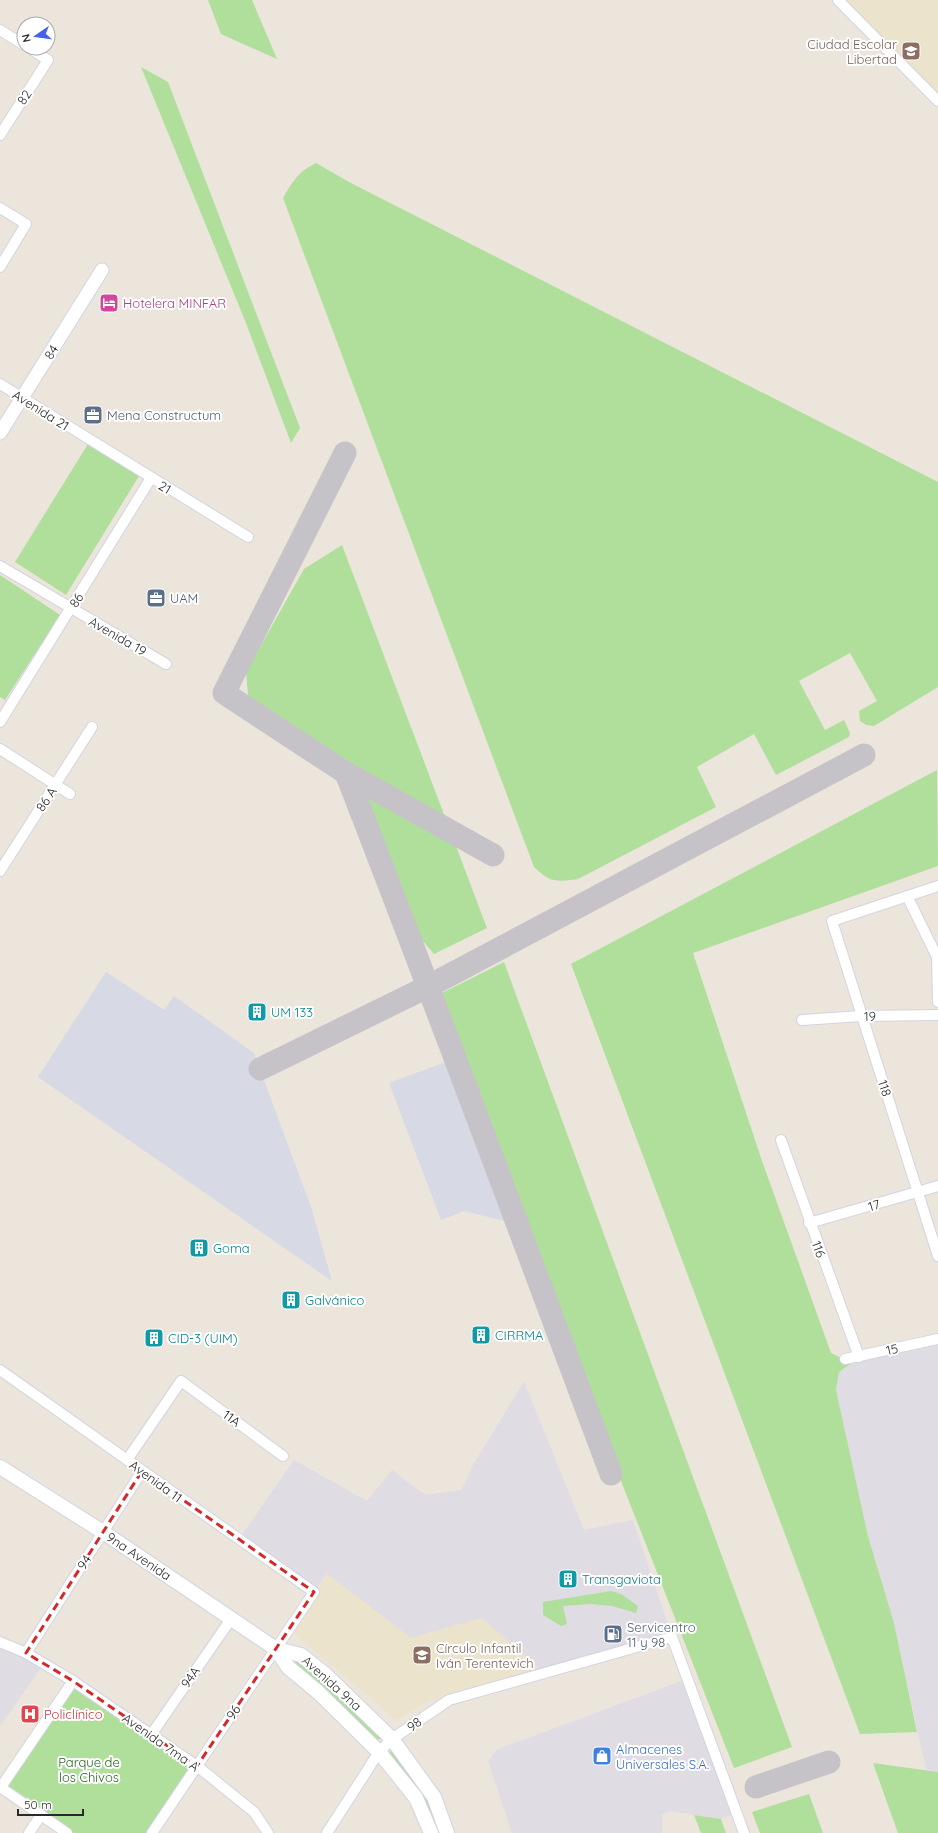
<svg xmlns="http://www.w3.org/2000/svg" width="938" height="1833" font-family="Quicksand,sans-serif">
<rect width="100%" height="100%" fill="#ebe5dc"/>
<g fill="#dfdce4">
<path d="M 938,1346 L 938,1772 L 926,1769 L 894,1623 L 868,1536 L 836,1390 L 839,1372 L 852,1363 Z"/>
<path d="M 524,1382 L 584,1530 L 633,1520 L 672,1637 L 544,1673 L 482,1618 L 411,1638 L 327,1574 L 314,1592 L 239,1539 L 294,1460 L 367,1501 L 392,1470 L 425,1495 L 461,1490 L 473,1465 Z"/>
<path d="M 0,1642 L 43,1665 L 0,1726 Z"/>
<path d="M 684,1680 L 733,1814 L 721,1819 L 670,1811 L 662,1815 L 662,1833 L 512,1833 L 488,1761 L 496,1750 Z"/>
</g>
<g fill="#ece3cc">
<path d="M 830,0 L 938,0 L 938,102 Z"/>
<path d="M 327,1574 L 411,1638 L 482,1618 L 544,1673 L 428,1701 L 397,1720 L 289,1629 Z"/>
</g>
<g fill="#d7d9e4">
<path d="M 106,972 L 164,1010 L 174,996 L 254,1053 L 311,1207 L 332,1281 L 38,1077 Z"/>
<path d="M 454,1059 L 517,1224 L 464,1211 L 441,1220 L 389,1083 Z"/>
</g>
<g fill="#b0df9b">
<path d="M 208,0 L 252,0 L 277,59 L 221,34 Z"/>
<path d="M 141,67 L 168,82 L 300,428 L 291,443 L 246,323 Z"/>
<path d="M 316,163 L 349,182 L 938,482 L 938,687 L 874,726 L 866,725 L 860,721 L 859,711 L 877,701 L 850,653 L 799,681 L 825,730 L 844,720 L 850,733 L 849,737 L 776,775 L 754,734 L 697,767 L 716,807 L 578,879 C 556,882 551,883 534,867 L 283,198 C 292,182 299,171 316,163 Z"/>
<path d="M 88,444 L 139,476 L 66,595 L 15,562 Z"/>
<path d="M 342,545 L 487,928 L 434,954 L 415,932 L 345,759 L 255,705 L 248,695 L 246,672 L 304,569 Z"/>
<path d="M 0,575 L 60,615 L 5,700 L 0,697 Z"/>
<path d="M 937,770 L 938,866 L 693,953 L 762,1161 L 831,1353 L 852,1363 L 839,1372 L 836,1390 L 868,1536 L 894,1623 L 917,1732 L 860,1734 L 571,964 Z"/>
<path d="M 504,962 L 792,1747 L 734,1768 L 560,1326 L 440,994 Z"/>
<path d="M 611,1591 L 621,1594 L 638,1606 L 636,1613 L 612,1606 L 590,1604 L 563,1606 L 567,1624 L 561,1626 L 543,1615 L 543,1602 Z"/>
<path d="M 297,1660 L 302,1661 L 382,1737 L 381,1739 L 374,1740 L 294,1666 Z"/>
<path d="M 73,1681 L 197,1766 L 152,1833 L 67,1833 L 1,1787 Z"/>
<path d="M 391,1749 L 423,1788 L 442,1833 L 436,1833 L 389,1755 Z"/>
<path d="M 873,1763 L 938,1772 L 938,1833 L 898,1833 Z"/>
<path d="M 809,1794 L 823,1833 L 760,1833 L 752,1812 Z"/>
<path d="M 694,1815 L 721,1819 L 726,1833 L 701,1833 Z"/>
</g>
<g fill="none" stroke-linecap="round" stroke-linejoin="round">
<g stroke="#c5c3c8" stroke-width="23">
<path d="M 345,453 L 224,693 L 346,773 L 493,855"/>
<path d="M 346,773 C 437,1006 523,1240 611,1474"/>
<path d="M 260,1069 L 429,986 L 864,755"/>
<path d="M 756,1787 L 829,1762"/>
</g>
<defs>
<g id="minor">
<path d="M 838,0 L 938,101"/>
<path d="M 0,30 L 24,45"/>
<path d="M 0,135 L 48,60 L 29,48"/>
<path d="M 0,208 L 26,224 L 0,267"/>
<path d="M 0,384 L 248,537"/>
<path d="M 0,566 L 166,664"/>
<path d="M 0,722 L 151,478"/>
<path d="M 0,749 L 70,794"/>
<path d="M 0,871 L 92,727"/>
<path d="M 938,886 L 832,921 L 938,1256"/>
<path d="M 907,896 L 937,957 L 938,1002"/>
<path d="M 802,1020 L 861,1016 L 938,1015"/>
<path d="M 781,1140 L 859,1357"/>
<path d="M 809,1223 L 938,1186"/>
<path d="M 845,1359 L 938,1339"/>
<path d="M 0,1370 L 314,1592 L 152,1833"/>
<path d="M 127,1460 L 181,1381 L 283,1456"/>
<path d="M 0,1642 L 26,1653 L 73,1681 L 197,1766 L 254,1812 L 268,1833"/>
<path d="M 26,1653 L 142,1471"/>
<path d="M 151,1735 L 231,1619"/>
<path d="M 0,1787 L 67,1833"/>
<path d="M 1,1787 L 73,1681"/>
<path d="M 29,1833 L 41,1815"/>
<path d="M 327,1833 L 379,1752 L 392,1739 L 449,1700 L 672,1637 L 744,1833"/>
</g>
<path id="tertiary" d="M 0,433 L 102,270"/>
<g id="secondary">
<path d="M 0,1467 L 103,1532 L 276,1649 L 301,1655 L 325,1674 L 392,1739 L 434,1797 L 447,1833"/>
<path d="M 276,1649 L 288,1667 L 318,1692 L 379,1752 L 416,1798 L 431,1833"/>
</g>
</defs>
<use href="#minor" stroke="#d2d4e2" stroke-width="12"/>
<use href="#tertiary" stroke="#d2d4e2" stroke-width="15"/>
<use href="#secondary" stroke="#d2d4e2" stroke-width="16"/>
<use href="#minor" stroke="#fff" stroke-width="10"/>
<use href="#tertiary" stroke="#fff" stroke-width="13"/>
<use href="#secondary" stroke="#fff" stroke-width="14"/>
</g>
<path fill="none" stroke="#d62828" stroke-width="3" stroke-dasharray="8 5" stroke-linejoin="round" d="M 142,1471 L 314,1592 L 197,1766 L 73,1681 L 26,1653 Z"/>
<defs>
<symbol id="school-square" viewBox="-11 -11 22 22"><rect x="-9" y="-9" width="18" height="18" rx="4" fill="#8d6e63" stroke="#fff"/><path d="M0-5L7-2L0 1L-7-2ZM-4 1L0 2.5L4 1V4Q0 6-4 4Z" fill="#fff"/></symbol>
<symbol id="hotel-square" viewBox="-11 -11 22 22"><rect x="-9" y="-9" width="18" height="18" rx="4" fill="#d1479c" stroke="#fff"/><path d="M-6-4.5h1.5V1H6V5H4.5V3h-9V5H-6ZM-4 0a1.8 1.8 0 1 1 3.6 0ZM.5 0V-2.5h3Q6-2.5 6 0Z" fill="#fff"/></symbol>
<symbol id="office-square" viewBox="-11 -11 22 22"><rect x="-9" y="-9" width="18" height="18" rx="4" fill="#5c6f8a" stroke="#fff"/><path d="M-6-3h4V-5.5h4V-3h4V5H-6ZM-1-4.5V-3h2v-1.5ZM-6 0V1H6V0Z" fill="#fff"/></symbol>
<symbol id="building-square" viewBox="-11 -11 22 22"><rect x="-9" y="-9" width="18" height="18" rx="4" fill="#0f9aa8" stroke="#fff"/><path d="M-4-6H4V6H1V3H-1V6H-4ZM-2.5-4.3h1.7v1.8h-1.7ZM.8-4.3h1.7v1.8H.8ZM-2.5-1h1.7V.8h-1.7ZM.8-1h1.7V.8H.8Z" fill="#fff"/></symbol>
<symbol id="fuel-square" viewBox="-11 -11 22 22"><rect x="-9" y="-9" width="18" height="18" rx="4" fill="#5c6f8a" stroke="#fff"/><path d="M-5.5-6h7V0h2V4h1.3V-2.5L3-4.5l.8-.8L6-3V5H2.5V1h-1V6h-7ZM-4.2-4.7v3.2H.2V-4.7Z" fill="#fff"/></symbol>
<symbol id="hospital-square" viewBox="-11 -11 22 22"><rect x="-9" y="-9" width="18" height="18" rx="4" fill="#e0444e" stroke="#fff"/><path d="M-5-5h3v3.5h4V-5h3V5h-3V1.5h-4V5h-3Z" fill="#fff"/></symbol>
<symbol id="shop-square" viewBox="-11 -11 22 22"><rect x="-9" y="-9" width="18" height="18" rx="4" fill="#3f7fe0" stroke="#fff"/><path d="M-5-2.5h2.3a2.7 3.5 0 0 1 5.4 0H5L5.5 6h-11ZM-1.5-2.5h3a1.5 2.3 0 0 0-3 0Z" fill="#fff"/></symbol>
</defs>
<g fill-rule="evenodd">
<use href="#school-square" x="900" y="40" width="22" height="22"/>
<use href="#hotel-square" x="98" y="292" width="22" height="22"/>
<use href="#office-square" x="82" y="404" width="22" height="22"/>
<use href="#office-square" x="145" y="587" width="22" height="22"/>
<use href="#building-square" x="246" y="1001" width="22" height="22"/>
<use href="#building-square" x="188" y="1237" width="22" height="22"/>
<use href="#building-square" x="280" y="1289" width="22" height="22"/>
<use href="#building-square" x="470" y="1324" width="22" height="22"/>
<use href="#building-square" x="143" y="1327" width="22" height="22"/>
<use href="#building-square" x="557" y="1568" width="22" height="22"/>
<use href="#fuel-square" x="602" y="1623" width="22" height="22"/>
<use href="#school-square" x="411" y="1644" width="22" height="22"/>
<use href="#hospital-square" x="19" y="1703" width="22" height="22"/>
<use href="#shop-square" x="591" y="1745" width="22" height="22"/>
</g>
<g text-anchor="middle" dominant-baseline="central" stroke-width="4" stroke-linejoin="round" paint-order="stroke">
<g font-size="13" fill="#785e54" stroke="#fff" text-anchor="end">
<text x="897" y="44">Ciudad Escolar<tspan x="897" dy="15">Libertad</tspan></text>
<text x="436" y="1648" text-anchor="start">Círculo Infantil<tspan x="436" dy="15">Iván Terentevich</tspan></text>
</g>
<g font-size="13" fill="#2a2a2a" stroke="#fff">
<text transform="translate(24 97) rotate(-57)">82</text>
<text transform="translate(51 352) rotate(-58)">84</text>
<text transform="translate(41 410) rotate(32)">Avenida 21</text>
<text transform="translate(165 487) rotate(31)">21</text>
<text transform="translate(76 600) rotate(-58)">86</text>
<text transform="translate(118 636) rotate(30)">Avenida 19</text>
<text transform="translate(46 799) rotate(-57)">86 A</text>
<text transform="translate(870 1016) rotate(-1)">19</text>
<text transform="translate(885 1088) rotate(72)">118</text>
<text transform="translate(874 1205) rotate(-16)">17</text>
<text transform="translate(819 1249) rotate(70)">116</text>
<text transform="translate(892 1349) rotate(-13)">15</text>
<text transform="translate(232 1418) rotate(36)">11A</text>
<text transform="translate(156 1481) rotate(36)">Avenida 11</text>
<text transform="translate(139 1556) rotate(34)">9na Avenida</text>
<text transform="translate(84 1562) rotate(-57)">94</text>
<text transform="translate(190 1677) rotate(-55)">94A</text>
<text transform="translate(332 1683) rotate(42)">Avenida 9na</text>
<text transform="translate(233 1712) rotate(-56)">96</text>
<text transform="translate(414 1724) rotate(-36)">98</text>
<text transform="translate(161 1742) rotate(35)">Avenida 7ma A</text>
</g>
<g font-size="13" fill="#b23c85" stroke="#fff" text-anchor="start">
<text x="123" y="303">Hotelera MINFAR</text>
</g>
<g font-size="13" fill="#4e5e75" stroke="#fff" text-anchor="start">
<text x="107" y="415">Mena Constructum</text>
<text x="170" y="598">UAM</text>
<text x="627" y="1627">Servicentro<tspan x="627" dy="15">11 y 98</tspan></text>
</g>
<g font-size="13" fill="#0d838f" stroke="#fff" text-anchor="start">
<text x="271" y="1012">UM 133</text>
<text x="213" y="1248">Goma</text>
<text x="305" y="1300">Galvánico</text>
<text x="495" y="1335">CIRRMA</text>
<text x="168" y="1338">CID-3 (UIM)</text>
<text x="582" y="1579">Transgaviota</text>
</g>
<g font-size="13" fill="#be3a42" stroke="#fff" text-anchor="start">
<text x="44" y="1714">Policlínico</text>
</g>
<g font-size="13" fill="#366cbe" stroke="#fff" text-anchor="start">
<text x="616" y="1749">Almacenes<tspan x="616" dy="15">Universales S.A.</tspan></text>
</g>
<g font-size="13" fill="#2a621e" stroke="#fff">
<text x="89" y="1762">Parque de<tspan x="89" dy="15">los Chivos</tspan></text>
</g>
</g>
<g transform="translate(36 36) rotate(257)"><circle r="19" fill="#ffffff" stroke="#aaaaaa"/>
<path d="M0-3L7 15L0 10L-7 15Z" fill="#455fef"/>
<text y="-6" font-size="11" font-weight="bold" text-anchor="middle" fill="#2a2a2a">N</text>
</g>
<path d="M18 1809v6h65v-6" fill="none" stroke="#2a2a2a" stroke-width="2"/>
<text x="24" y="1809" font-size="12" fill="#2a2a2a" stroke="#ffffff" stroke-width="3" paint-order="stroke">50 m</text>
</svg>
